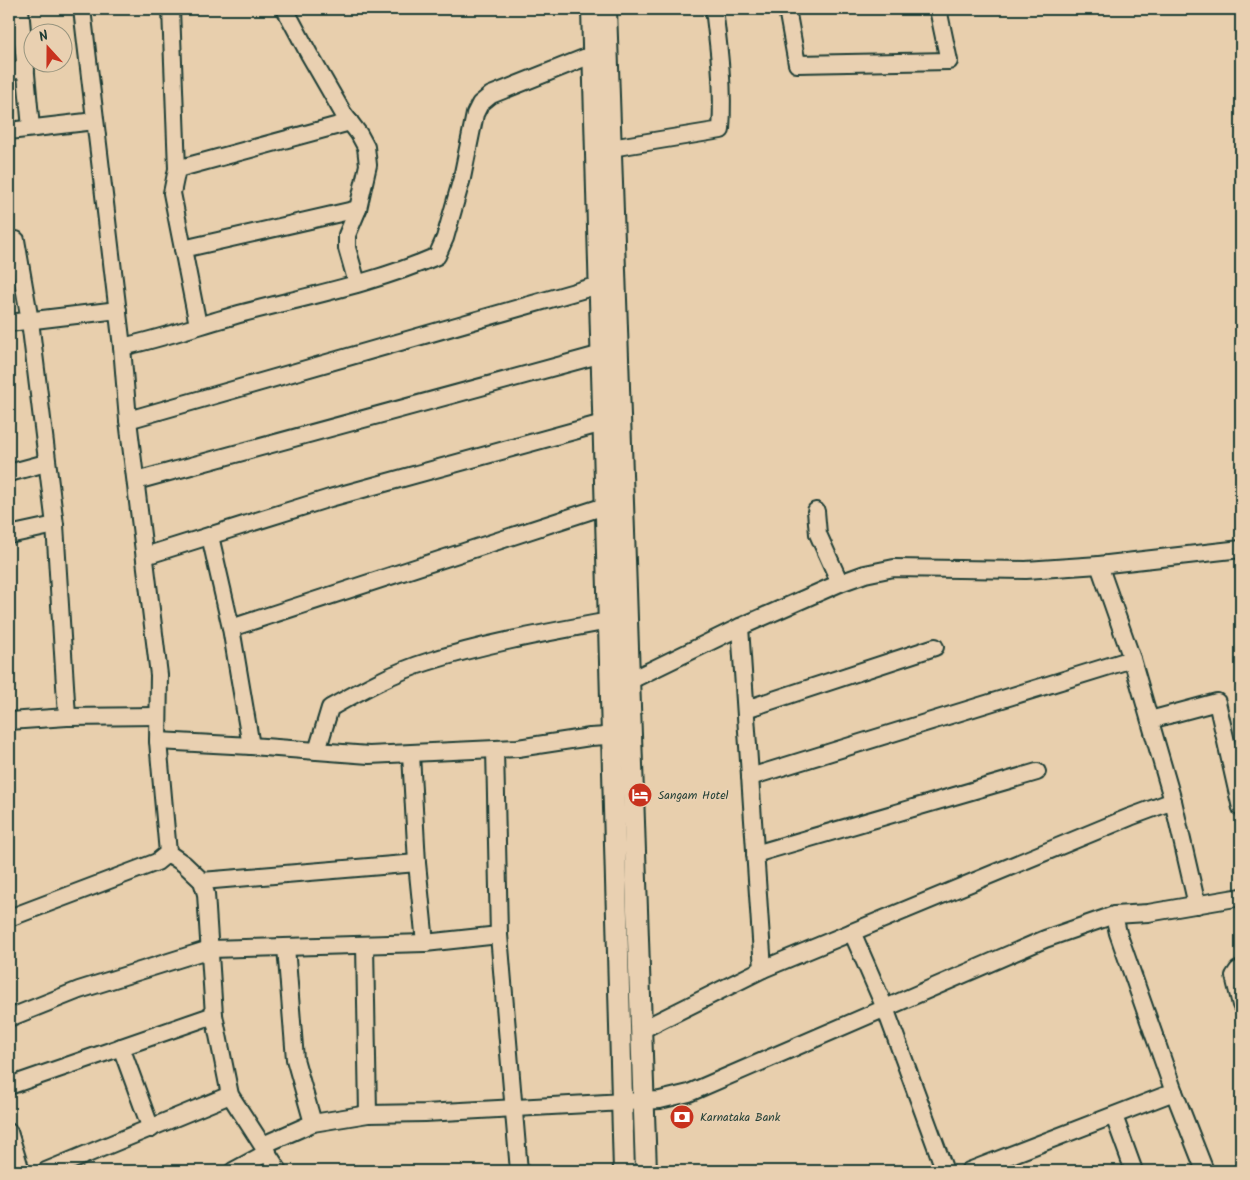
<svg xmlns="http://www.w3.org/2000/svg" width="1250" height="1180" font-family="Kalam,sans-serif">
<rect width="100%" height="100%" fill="#e8cfad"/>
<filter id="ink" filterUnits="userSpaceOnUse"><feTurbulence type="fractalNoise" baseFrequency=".02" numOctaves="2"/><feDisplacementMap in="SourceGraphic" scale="10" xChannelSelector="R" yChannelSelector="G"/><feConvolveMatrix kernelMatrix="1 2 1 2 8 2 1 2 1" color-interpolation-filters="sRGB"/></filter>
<g filter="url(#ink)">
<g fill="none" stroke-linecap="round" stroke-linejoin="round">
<defs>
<g id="minor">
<path d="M 20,9 L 31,128"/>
<path d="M 171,9 L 177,169 L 172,193 L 198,325"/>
<path d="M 285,9 L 309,54 L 343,113 L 359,134 L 366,147 L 368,165 L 358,209 L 347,235 L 347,248 L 357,283"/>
<path d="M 787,9 L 797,64 L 949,61 L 938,9"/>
<path d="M 9,71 L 26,69"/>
<path d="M 9,131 L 95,121"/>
<path d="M 611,148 L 721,130 C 724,89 719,49 714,9"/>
<path d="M 177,169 L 350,122"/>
<path d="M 183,249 L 358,209"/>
<path d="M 9,323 L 118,310"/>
<path d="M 122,347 C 163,338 203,324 243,313 C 308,296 375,283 437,256 L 445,238 L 462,178 L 475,114 L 480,104 L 491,95 L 604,50"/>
<path d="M 128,420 L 599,285"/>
<path d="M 9,473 L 46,463"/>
<path d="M 136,481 L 613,351"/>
<path d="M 816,511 L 818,534 L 840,583"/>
<path d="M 9,535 L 55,525"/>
<path d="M 210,536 L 231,628 L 251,746"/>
<path d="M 145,556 L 330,498 L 603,423"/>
<path d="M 1099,565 L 1132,659 L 1173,801 L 1197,905"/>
<path d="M 740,627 L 763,969"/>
<path d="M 231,628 L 605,506"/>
<path d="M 629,681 L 740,627 L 840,583 L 865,574 L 894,568 L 1026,570 L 1099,565 L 1241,549"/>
<path d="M 746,709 L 935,647"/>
<path d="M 67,717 L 158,716"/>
<path d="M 1150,720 L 1217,702 L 1241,808"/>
<path d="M 9,721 L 67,717 L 55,525 L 30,321 L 16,240"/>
<path d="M 158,741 L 251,746 L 369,755 L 518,748 L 590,737 L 624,735"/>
<path d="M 495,749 L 499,935 L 519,1171"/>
<path d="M 317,751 L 330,708 C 360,691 394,672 427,662 C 490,642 556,631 620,619"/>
<path d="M 411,754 L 417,863 L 425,943"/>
<path d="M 750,777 L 1132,659"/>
<path d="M 168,853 L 184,864 L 202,881 L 206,894 L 214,1015 L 230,1095 L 279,1171"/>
<path d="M 755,854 L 1037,772"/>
<path d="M 202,881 L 417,863"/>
<path d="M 1114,915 L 1118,933 L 1174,1092 L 1205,1171"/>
<path d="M 9,918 L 157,862 L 168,853 L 158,741 L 159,675 L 128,420 L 122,347 L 82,9"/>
<path d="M 852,932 L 885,1008 L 945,1171"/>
<path d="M 365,945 L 368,1114"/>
<path d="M 286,947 L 295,1059 L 313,1123"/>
<path d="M 1241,969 L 1238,970 L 1234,976 L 1241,1005"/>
<path d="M 9,1018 L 79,990 L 210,949 L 425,943 L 499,935"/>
<path d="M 641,1030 L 763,969 L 1130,817 L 1173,801"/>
<path d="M 121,1047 L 151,1129"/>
<path d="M 9,1086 L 214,1015"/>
<path d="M 1114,1116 L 1134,1171"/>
<path d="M 9,1132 L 21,1171"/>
<path d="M 263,1145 L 313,1123 L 368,1114 L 425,1113 L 660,1100 L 689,1093 L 1045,939 L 1114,915 L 1148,913 L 1241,897"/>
<path d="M 46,1171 L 230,1095"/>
<path d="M 233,1171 L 268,1152"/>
<path d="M 969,1171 L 1174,1092"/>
</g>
<g id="major">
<path d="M 592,9 L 624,1171"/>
<path d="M 606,9 L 646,1171"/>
</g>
</defs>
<use href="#minor" stroke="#1f3d34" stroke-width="20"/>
<use href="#major" stroke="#1f3d34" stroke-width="24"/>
<use href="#minor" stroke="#e9d0b1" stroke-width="16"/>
<use href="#major" stroke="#e9d0b1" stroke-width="20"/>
</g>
</g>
<defs>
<symbol id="hotel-disc" viewBox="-11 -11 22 22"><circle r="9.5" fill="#c8321e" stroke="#e9d0b1"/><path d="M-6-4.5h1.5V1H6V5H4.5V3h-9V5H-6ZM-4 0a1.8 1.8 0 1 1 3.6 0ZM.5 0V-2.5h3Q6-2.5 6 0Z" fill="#fff"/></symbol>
<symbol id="bank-disc" viewBox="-11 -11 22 22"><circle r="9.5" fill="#c8321e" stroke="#e9d0b1"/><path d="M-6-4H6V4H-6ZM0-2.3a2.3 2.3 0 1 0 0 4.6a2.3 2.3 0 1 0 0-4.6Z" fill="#fff"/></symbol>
</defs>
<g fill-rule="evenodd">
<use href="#hotel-disc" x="626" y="781" width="28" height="28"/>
<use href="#bank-disc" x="668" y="1103" width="28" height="28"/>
</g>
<g text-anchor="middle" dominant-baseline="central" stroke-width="4" stroke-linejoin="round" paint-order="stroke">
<g font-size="12" fill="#1f3d34" stroke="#e9d0b1" text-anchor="start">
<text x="658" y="795">Sangam Hotel</text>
<text x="700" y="1117">Karnataka Bank</text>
</g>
</g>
<rect width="1250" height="1180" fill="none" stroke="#e9d0b1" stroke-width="30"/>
<rect x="15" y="15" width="1220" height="1150" fill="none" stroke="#1f3d34" stroke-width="2" filter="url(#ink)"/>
<g transform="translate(48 48) rotate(339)"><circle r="24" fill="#e9d0b1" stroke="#98957f"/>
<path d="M0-4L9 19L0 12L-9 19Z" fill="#c8321e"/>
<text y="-8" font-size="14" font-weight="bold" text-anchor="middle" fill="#1f3d34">N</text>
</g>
</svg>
